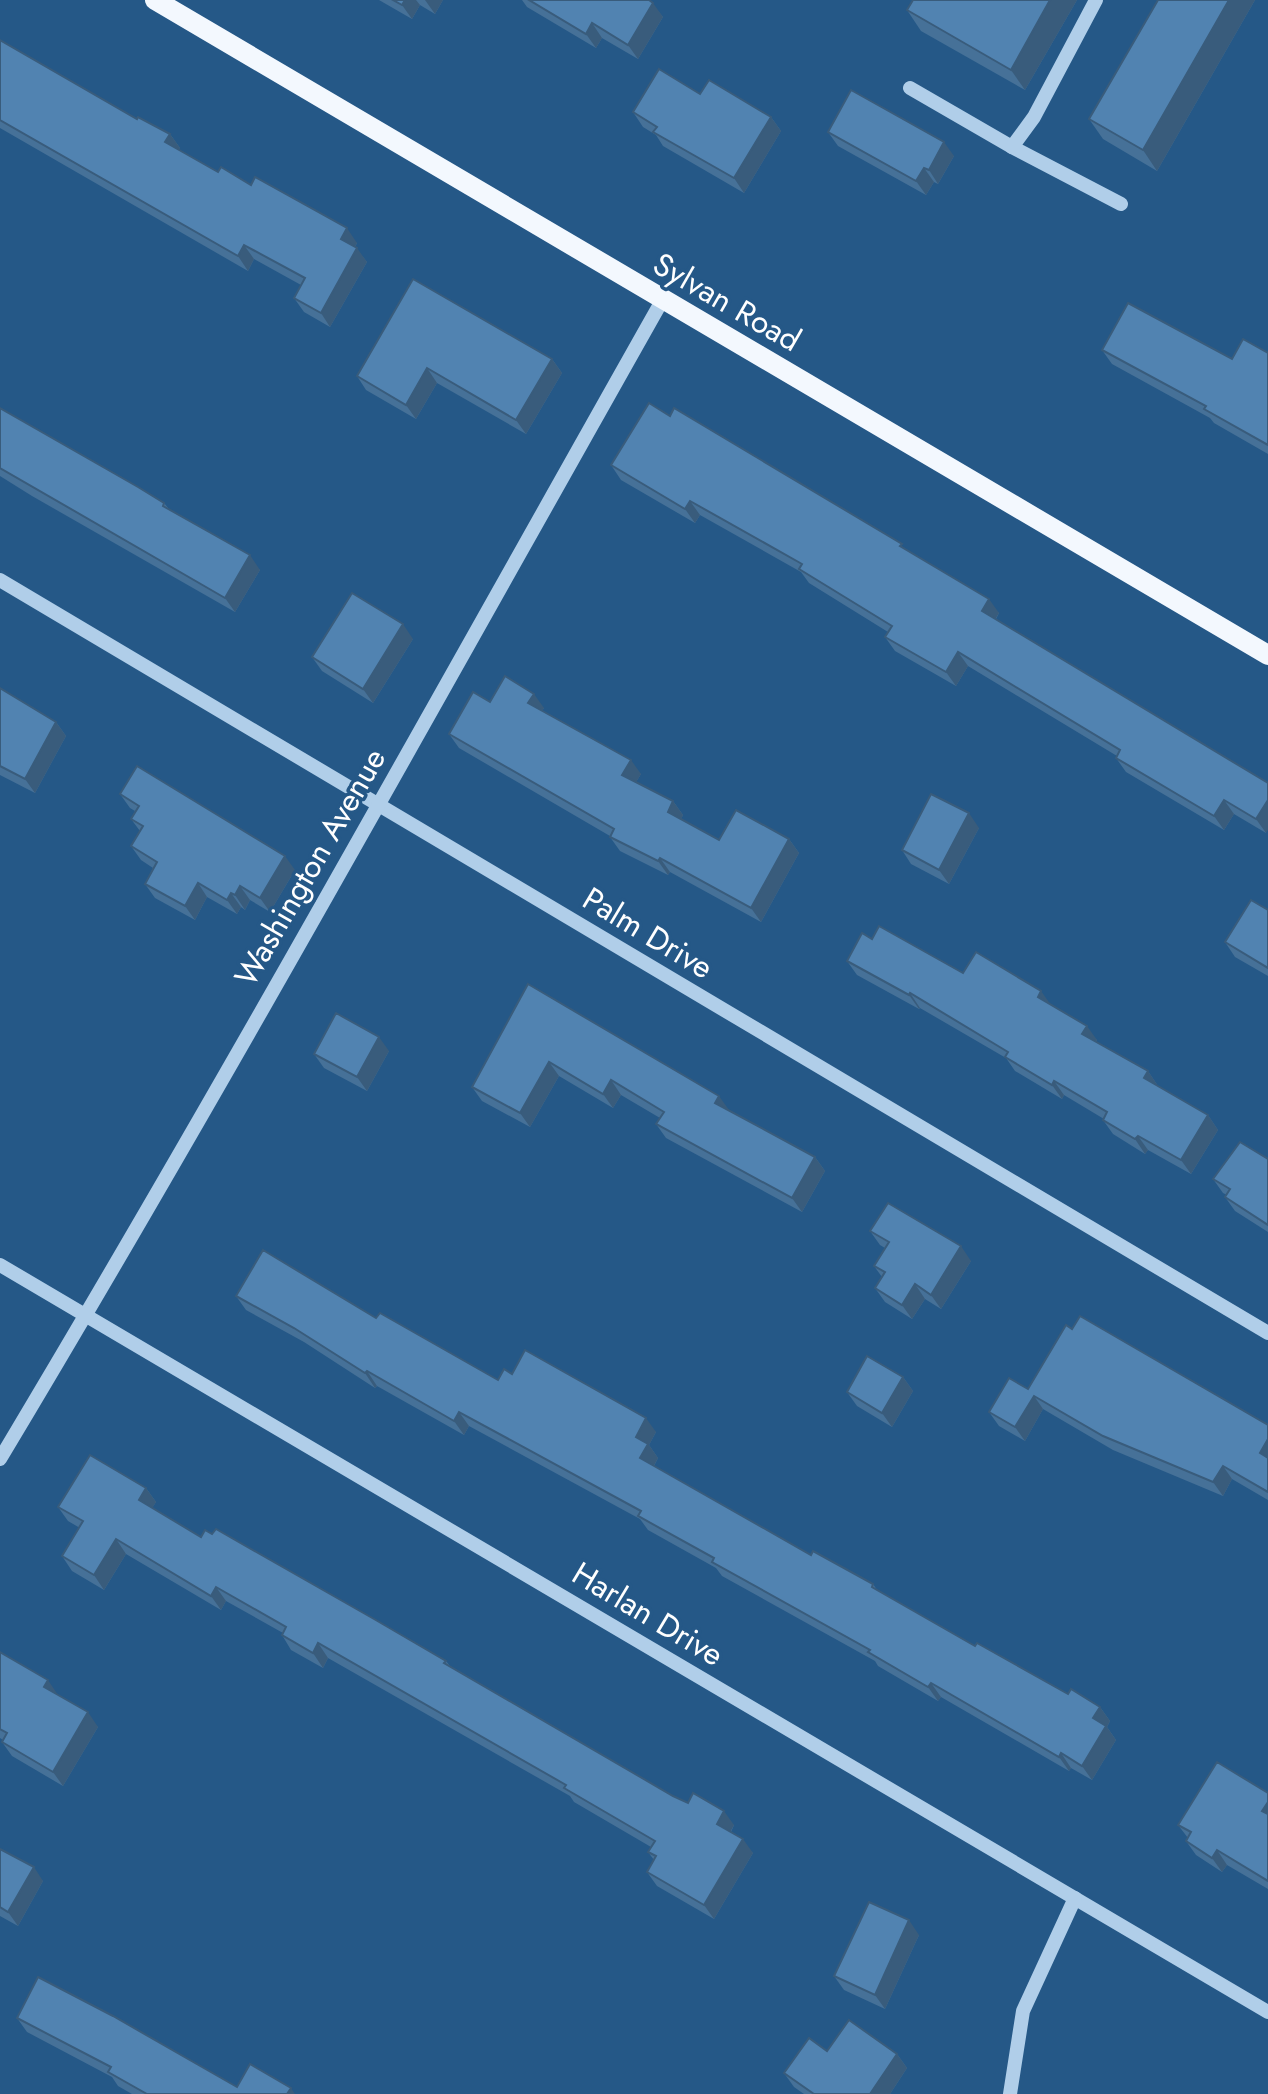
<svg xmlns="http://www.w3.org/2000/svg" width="1268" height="2094" font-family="Jost,sans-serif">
<rect width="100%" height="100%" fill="#255887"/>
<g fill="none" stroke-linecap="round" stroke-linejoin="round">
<g stroke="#b0cee9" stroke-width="14">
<path d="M 910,88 L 1012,147 L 1121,204"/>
<path d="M 1012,147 L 1034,117 L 1096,0"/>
<path d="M 0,580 L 1268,1333"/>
<path d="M 0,1265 L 1268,2012"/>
<path d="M 0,1459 C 229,1077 444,687 663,299"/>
<path d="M 1010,2094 L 1023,2011 L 1075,1898"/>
</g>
<path stroke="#f3f8fe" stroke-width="20" d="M 155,0 L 1268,655"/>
</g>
<g fill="#467198">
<path d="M 379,0 L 443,0 L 435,14 L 420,5 L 412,19 Z"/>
<path d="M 522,0 L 649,0 L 663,17 L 638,59 L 602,38 L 596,48 L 527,7 Z"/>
<path d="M 913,0 L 1077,0 L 1025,90 L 921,31 L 907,10 Z"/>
<path d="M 1158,0 L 1255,0 L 1157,171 L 1103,139 L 1089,119 Z"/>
<path d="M 0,40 L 137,119 L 170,134 L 180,148 L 178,150 L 218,172 L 251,185 L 357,243 L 355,247 L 367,262 L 330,327 L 304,312 L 294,298 L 301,285 L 254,259 L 248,271 L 0,128 Z"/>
<path d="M 700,94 L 771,117 L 781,131 L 744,193 L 663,146 L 656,135 L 643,127 L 633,112 Z"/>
<path d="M 828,132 L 954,156 L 938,184 L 934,182 L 926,195 L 838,146 Z"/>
<path d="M 413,279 L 552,359 L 562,373 L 526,434 L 437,383 L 416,419 L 366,390 L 357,376 Z"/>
<path d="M 1102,350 L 1232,359 L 1268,353 L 1268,454 L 1214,423 L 1210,418 L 1112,364 Z"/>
<path d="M 0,408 L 164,503 L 169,509 L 260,570 L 235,612 L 32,496 L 0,476 Z"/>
<path d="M 670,416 L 905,549 L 999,613 L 996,619 L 1268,783 L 1266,833 L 1234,814 L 1224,830 L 1126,772 L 1116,758 L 1117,756 L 968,666 L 956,686 L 895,651 L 885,637 L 888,632 L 809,583 L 801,572 L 700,515 L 695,523 L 621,480 L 611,465 Z"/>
<path d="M 413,639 L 373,703 L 322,671 L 312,657 Z"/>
<path d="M 0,688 L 56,722 L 66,736 L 35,793 L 0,775 Z"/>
<path d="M 490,702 L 544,708 L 542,711 L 641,774 L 636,782 L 673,801 L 683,815 L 681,819 L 719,840 L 789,839 L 799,853 L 761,922 L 670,872 L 668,875 L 620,851 L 610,837 L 610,836 L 459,748 L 449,734 Z"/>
<path d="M 120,794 L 295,870 L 270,912 L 250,900 L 245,910 L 241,907 L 237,914 L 207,897 L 195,920 L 155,898 L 145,884 L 153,868 L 141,860 L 131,846 L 140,831 L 131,819 L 135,811 L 130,808 Z"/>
<path d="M 979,828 L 949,884 L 911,864 L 902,850 Z"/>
<path d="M 1268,910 L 1268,976 L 1235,957 L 1225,942 Z"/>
<path d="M 872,939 L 1050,1004 L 1097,1040 L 1096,1042 L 1148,1071 L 1158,1086 L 1208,1115 L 1218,1130 L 1191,1174 L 1148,1150 L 1145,1154 L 1113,1134 L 1103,1120 L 1104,1119 L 1064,1095 L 1062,1099 L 1015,1071 L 1006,1058 L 920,1008 L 919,1009 L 857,975 L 847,961 Z"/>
<path d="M 528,984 L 729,1110 L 815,1157 L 825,1171 L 802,1212 L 666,1138 L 656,1124 L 660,1118 L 621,1095 L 613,1108 L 559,1076 L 530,1127 L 482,1101 L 472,1087 Z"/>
<path d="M 389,1051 L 367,1091 L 324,1068 L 314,1054 Z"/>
<path d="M 1268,1159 L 1268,1232 L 1235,1211 L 1225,1197 L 1227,1195 L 1223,1193 L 1213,1179 Z"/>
<path d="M 870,1231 L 971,1261 L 941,1309 L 925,1299 L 912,1319 L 885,1302 L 875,1288 L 882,1277 L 874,1266 L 885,1248 L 880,1245 Z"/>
<path d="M 236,1296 L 376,1318 L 498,1380 L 512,1374 L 656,1432 L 649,1445 L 658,1458 L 654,1466 L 811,1555 L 873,1584 L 877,1590 L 975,1646 L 1068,1694 L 1100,1707 L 1110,1721 L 1107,1727 L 1116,1740 L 1092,1780 L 1071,1768 L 1069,1771 L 941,1697 L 938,1701 L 878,1666 L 875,1661 L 722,1576 L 716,1568 L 648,1530 L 640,1519 L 469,1426 L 464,1435 L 377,1386 L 375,1388 L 304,1342 L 246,1310 Z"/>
<path d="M 903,1377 L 913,1391 L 892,1427 L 857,1406 L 847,1392 Z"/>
<path d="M 1028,1389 L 1268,1425 L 1268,1500 L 1232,1479 L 1223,1496 L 1113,1450 L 1043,1409 L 1025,1441 L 999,1426 L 989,1412 Z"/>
<path d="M 146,1488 L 156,1502 L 152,1508 L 201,1537 L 446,1661 L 450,1666 L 673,1796 L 734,1825 L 731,1832 L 753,1853 L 714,1919 L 657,1886 L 647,1872 L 654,1860 L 648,1852 L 651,1847 L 574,1802 L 570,1796 L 328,1658 L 323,1668 L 291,1650 L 282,1635 L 283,1633 L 226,1601 L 221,1610 L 126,1554 L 104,1590 L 72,1571 L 62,1556 L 80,1528 L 68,1521 L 58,1507 Z"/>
<path d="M 0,1652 L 58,1695 L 98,1727 L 63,1786 L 12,1756 L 2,1742 L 3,1740 L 0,1738 Z"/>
<path d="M 1268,1793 L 1268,1889 L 1227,1865 L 1222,1872 L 1196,1855 L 1186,1841 L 1188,1838 L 1178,1825 Z"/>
<path d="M 0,1849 L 43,1881 L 18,1926 L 0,1916 Z"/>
<path d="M 919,1935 L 885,2009 L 844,1990 L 834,1976 Z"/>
<path d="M 17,2018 L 237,2087 L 295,2094 L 132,2094 L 118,2086 L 112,2077 L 27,2032 Z"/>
<path d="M 827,2051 L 897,2054 L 907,2068 L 890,2094 L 804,2094 L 794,2087 L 784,2073 Z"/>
</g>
<g fill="#395c7c">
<path d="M 405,0 L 416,0 L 420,5 L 412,19 L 402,5 Z"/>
<path d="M 425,0 L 443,0 L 435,14 Z"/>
<path d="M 1050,0 L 1077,0 L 1025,90 L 1011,70 Z"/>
<path d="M 1229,0 L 1255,0 L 1157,171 L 1143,150 Z"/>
<path d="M 653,3 L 663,17 L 638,59 L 628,45 Z"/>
<path d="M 592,23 L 602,38 L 596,48 L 586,34 Z"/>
<path d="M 771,117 L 781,131 L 744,193 L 734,178 Z"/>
<path d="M 170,134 L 180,148 L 175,157 L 165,142 Z"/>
<path d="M 944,142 L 954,156 L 938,184 L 929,170 Z"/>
<path d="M 924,168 L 934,182 L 926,195 L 916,181 Z"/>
<path d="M 347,228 L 357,243 L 351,254 L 341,239 Z"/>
<path d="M 244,245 L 254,259 L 248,271 L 238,256 Z"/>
<path d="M 357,248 L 367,262 L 330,327 L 321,313 Z"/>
<path d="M 552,359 L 562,373 L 526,434 L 516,420 Z"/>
<path d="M 427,368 L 437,383 L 416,419 L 406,405 Z"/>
<path d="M 690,501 L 700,515 L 695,523 L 685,509 Z"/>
<path d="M 250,555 L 260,570 L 235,612 L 225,598 Z"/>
<path d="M 989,599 L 999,613 L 992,625 L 982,611 Z"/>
<path d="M 403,624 L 413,639 L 373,703 L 363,689 Z"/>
<path d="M 958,652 L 968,666 L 956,686 L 946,672 Z"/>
<path d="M 534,694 L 544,708 L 538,717 L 528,703 Z"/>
<path d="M 56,722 L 66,736 L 35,793 L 25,779 Z"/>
<path d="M 631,760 L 641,774 L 632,789 L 622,775 Z"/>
<path d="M 1224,800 L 1234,814 L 1224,830 L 1214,816 Z"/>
<path d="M 1268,800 L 1268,830 L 1266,833 L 1256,819 Z"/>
<path d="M 673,801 L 683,815 L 678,826 L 668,812 Z"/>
<path d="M 969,813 L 979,828 L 949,884 L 939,870 Z"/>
<path d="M 789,839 L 799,853 L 761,922 L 751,908 Z"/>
<path d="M 285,856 L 295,870 L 270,912 L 260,898 Z"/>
<path d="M 660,858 L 670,872 L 668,875 L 658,861 Z"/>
<path d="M 198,883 L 207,897 L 195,920 L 185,906 Z"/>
<path d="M 240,886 L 250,900 L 245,910 L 235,895 Z"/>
<path d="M 231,893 L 241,907 L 237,914 L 227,900 Z"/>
<path d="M 1041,991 L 1051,1005 L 1038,997 Z"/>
<path d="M 910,993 L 920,1008 L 919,1009 L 909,995 Z"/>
<path d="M 1087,1026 L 1097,1040 L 1092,1048 L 1082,1034 Z"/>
<path d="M 379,1037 L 389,1051 L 367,1091 L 357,1077 Z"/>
<path d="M 549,1062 L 559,1076 L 530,1127 L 520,1113 Z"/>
<path d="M 1148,1071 L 1158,1086 L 1144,1078 Z"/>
<path d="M 611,1080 L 621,1095 L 613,1108 L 603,1094 Z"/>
<path d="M 1054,1081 L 1064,1095 L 1062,1099 L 1052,1085 Z"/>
<path d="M 719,1096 L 729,1110 L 715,1103 Z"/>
<path d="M 1208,1115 L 1218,1130 L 1191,1174 L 1181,1160 Z"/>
<path d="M 1138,1136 L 1148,1150 L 1145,1154 L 1135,1139 Z"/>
<path d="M 815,1157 L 825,1171 L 802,1212 L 792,1198 Z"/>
<path d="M 961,1246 L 971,1261 L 941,1309 L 931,1295 Z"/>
<path d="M 915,1284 L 925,1299 L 912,1319 L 902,1305 Z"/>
<path d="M 367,1371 L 377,1386 L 375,1388 L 365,1373 Z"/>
<path d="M 903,1377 L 913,1391 L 892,1427 L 882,1413 Z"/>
<path d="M 1034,1396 L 1043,1409 L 1025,1441 L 1015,1427 Z"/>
<path d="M 459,1412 L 469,1426 L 464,1435 L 454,1421 Z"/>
<path d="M 646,1418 L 656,1432 L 649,1445 L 658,1458 L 650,1473 L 640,1458 L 636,1437 Z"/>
<path d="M 1268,1439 L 1268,1465 L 1260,1453 Z"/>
<path d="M 1223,1466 L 1232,1479 L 1223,1496 L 1213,1482 Z"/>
<path d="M 146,1488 L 156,1502 L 148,1515 L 139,1500 Z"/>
<path d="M 116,1539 L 126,1554 L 104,1590 L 94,1575 Z"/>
<path d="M 216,1587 L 226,1601 L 221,1610 L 211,1596 Z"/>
<path d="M 318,1643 L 328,1658 L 323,1668 L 313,1653 Z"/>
<path d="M 48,1680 L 58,1695 L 44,1687 Z"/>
<path d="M 931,1683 L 941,1697 L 938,1701 L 928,1687 Z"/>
<path d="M 1100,1707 L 1110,1721 L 1107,1727 L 1116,1740 L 1092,1780 L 1082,1766 L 1093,1718 Z"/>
<path d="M 88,1712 L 98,1727 L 63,1786 L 53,1772 Z"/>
<path d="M 1061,1753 L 1071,1768 L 1069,1771 L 1059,1757 Z"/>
<path d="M 1268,1802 L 1268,1819 L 1262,1811 Z"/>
<path d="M 724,1811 L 734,1825 L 727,1838 L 717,1824 Z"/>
<path d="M 743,1839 L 753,1853 L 714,1919 L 704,1905 Z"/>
<path d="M 1217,1850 L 1227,1865 L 1222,1872 L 1212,1858 Z"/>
<path d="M 34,1867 L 43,1881 L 18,1926 L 8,1912 Z"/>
<path d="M 909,1920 L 919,1935 L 885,2009 L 875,1995 Z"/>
<path d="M 897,2054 L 907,2068 L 890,2094 L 870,2094 Z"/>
<path d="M 291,2088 L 295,2094 L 287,2094 Z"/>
</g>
<g fill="#5183b1" stroke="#395c7c" stroke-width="2">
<path d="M 393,0 L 405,0 L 402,5 Z"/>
<path d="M 529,0 L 649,0 L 653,3 L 628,45 L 592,23 L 586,34 Z"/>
<path d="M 913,0 L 1050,0 L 1011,70 L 907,10 Z"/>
<path d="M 1158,0 L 1229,0 L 1143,150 L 1089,119 Z"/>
<path d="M 0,40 L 137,119 L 138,117 L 170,134 L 165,142 L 218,172 L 221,167 L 251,185 L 255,177 L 347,228 L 341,239 L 357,248 L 321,313 L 294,298 L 305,278 L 244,245 L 238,256 L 0,120 Z"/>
<path d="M 659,69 L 700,94 L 709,80 L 771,117 L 734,178 L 653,132 L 657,127 L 633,112 Z"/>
<path d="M 851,90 L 944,142 L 929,170 L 924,168 L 916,181 L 828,132 Z"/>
<path d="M 413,279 L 552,359 L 516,420 L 427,368 L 406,405 L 357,376 Z"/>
<path d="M 1128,303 L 1232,359 L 1243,339 L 1268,353 L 1268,445 L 1204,409 L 1206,406 L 1102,350 Z"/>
<path d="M 649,403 L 670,416 L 674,408 L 902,544 L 900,546 L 989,599 L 982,611 L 1268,783 L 1268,800 L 1256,819 L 1224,800 L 1214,816 L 1116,758 L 1120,750 L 958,652 L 946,672 L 885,637 L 892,626 L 799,569 L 802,564 L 690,501 L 685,509 L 611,465 Z"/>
<path d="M 0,408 L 138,487 L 164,503 L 163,506 L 250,555 L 225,598 L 0,468 Z"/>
<path d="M 352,593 L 403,624 L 363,689 L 312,657 Z"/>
<path d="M 505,676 L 534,694 L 528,703 L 631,760 L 622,775 L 673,801 L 668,812 L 719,840 L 736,810 L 789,839 L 751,908 L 660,858 L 658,861 L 610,837 L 614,829 L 449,734 L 473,692 L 490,702 Z"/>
<path d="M 0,688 L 56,722 L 25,779 L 0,766 Z"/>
<path d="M 137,766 L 285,856 L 260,898 L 240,886 L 235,895 L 231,893 L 227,900 L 198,883 L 185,906 L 145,884 L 157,862 L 131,846 L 143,826 L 131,819 L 139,806 L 120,794 Z"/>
<path d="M 931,794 L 969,813 L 939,870 L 902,850 Z"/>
<path d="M 1251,900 L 1268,910 L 1268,968 L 1225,942 Z"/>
<path d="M 879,926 L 963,973 L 976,952 L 1041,991 L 1038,997 L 1087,1026 L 1082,1034 L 1148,1071 L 1144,1078 L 1208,1115 L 1181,1160 L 1138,1136 L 1135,1139 L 1103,1120 L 1107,1112 L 1054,1081 L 1052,1085 L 1005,1057 L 1008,1052 L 910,993 L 909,995 L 847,961 L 862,933 L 872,939 Z"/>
<path d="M 528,984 L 719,1096 L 715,1103 L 815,1157 L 792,1198 L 656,1124 L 664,1112 L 611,1080 L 603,1094 L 549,1062 L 520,1113 L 472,1087 Z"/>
<path d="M 336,1013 L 379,1037 L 357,1077 L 314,1054 Z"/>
<path d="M 1240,1142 L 1268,1159 L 1268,1225 L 1225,1197 L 1230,1189 L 1213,1179 Z"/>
<path d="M 888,1203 L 961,1246 L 931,1295 L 915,1284 L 902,1305 L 875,1288 L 885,1272 L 874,1266 L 889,1242 L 870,1231 Z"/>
<path d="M 263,1250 L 376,1318 L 380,1313 L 498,1380 L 504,1369 L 512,1374 L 525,1350 L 646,1418 L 636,1437 L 648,1444 L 640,1458 L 811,1555 L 813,1551 L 873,1584 L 872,1587 L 975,1646 L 977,1643 L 1068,1694 L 1071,1689 L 1100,1707 L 1093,1718 L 1106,1726 L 1082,1766 L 1061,1753 L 1059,1757 L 931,1683 L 928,1687 L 868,1652 L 870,1650 L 712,1562 L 714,1558 L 638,1516 L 641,1511 L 459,1412 L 454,1421 L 367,1371 L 365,1373 L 294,1328 L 236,1296 Z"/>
<path d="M 1080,1316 L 1268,1425 L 1268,1439 L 1260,1453 L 1268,1458 L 1268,1492 L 1223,1466 L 1213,1482 L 1103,1436 L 1034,1396 L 1015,1427 L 989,1412 L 1009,1378 L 1028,1389 L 1066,1325 L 1072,1329 Z"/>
<path d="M 867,1356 L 903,1377 L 882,1413 L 847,1392 Z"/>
<path d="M 90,1455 L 146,1488 L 139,1500 L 201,1537 L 205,1530 L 212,1534 L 216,1529 L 374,1619 L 446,1661 L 444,1663 L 673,1796 L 688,1803 L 693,1793 L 724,1811 L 717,1824 L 743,1839 L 704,1905 L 647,1872 L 656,1856 L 648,1852 L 655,1841 L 564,1788 L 566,1785 L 318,1643 L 313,1653 L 282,1635 L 286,1627 L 216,1587 L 211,1596 L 116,1539 L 94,1575 L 62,1556 L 83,1521 L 58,1507 Z"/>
<path d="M 0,1652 L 48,1680 L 44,1687 L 88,1712 L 53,1772 L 2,1742 L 7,1733 L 0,1729 Z"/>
<path d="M 1217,1762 L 1268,1793 L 1268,1802 L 1262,1811 L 1268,1814 L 1268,1881 L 1217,1850 L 1212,1858 L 1186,1841 L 1191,1832 L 1178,1825 Z"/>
<path d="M 0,1849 L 34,1867 L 8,1912 L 0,1907 Z"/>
<path d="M 869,1902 L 909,1920 L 875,1995 L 834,1976 Z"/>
<path d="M 38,1977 L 113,2016 L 237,2087 L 250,2064 L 291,2088 L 287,2094 L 147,2094 L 108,2072 L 111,2067 L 17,2018 Z"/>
<path d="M 849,2020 L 897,2054 L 870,2094 L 814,2094 L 784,2073 L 809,2038 L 827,2051 Z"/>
</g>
<g text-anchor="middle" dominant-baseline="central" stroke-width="7" stroke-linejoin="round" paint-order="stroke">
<g font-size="32" fill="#fff" stroke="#255887">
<text transform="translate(727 302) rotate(30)">Sylvan Road</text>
<text transform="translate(310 867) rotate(-60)">Washington Avenue</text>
<text transform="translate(648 933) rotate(31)">Palm Drive</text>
<text transform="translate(648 1614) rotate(31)">Harlan Drive</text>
</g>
</g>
</svg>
